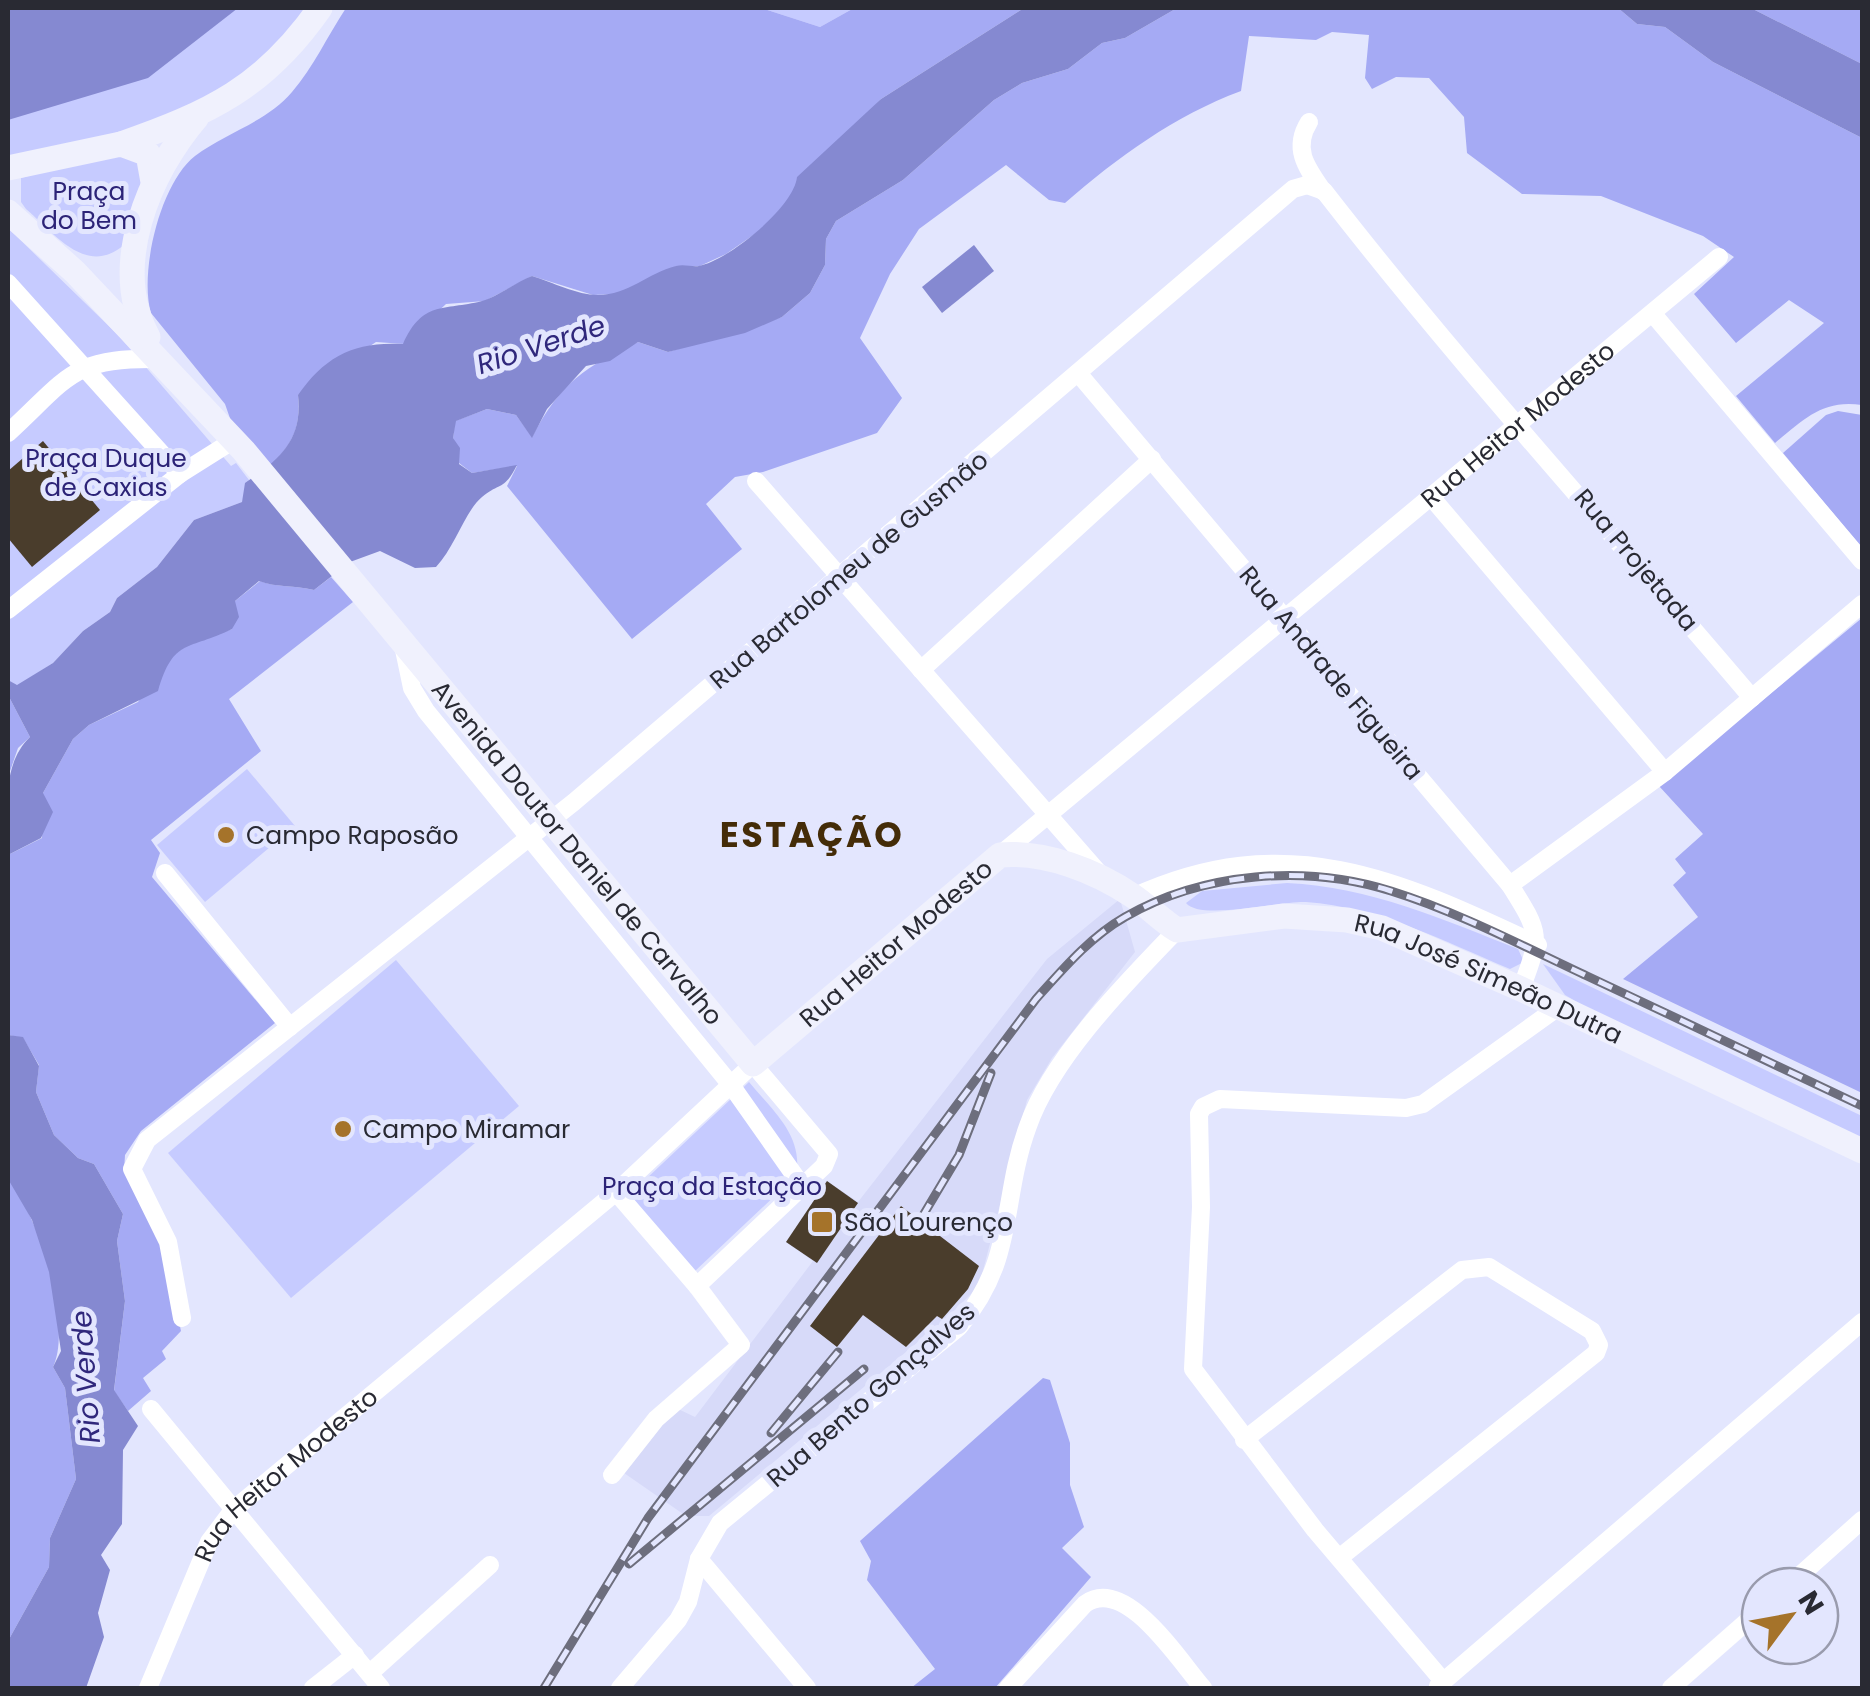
<svg xmlns="http://www.w3.org/2000/svg" width="1870" height="1696" font-family="Poppins,sans-serif">
<rect width="100%" height="100%" fill="#e3e6fe"/>
<path fill="#d7daf9" d="M 1120,899 L 1135,952 L 1052,1058 L 1027,1100 L 979,1286 L 948,1317 L 709,1516 L 686,1516 L 624,1473 L 676,1408 L 695,1417 L 813,1261 L 786,1242 L 827,1181 L 858,1202 L 1047,959 Z"/>
<g fill="#c6cbff">
<path d="M 8,8 L 305,8 L 265,65 L 158,124 L 8,159 Z"/>
<path d="M 761,8 L 854,8 L 820,27 Z"/>
<path d="M 117,152 L 139,156 L 141,183 L 124,245 C 86,277 55,234 26,209 L 21,202 L 21,178 Z"/>
<path d="M 8,228 L 119,336 L 231,466 L 236,463 L 249,480 L 242,502 L 194,520 L 157,567 L 117,598 L 110,612 L 83,631 L 53,663 L 17,686 L 8,680 Z"/>
<path d="M 247,769 L 295,826 L 205,902 L 157,845 Z"/>
<path d="M 1287,883 C 1370,887 1442,919 1518,949 L 1524,962 L 1510,969 C 1443,941 1379,907 1306,902 C 1280,901 1200,921 1186,903 L 1202,891 Z"/>
<path d="M 396,960 L 519,1106 L 291,1298 L 168,1153 Z"/>
<path d="M 1543,964 L 1862,1116 L 1862,1145 L 1608,1020 L 1565,995 Z"/>
<path d="M 749,1082 C 773,1111 804,1136 796,1176 L 694,1272 L 628,1196 Z"/>
</g>
<g fill="#a5aaf4">
<path d="M 346,8 L 761,8 L 820,27 L 854,8 L 1024,8 L 881,99 L 762,229 L 726,254 L 700,266 L 677,266 L 618,294 L 593,295 L 532,276 L 485,301 L 446,304 L 404,344 L 376,342 L 298,395 C 301,428 293,444 269,467 L 232,424 L 225,404 L 151,313 C 139,273 160,183 195,156 C 225,133 267,122 292,92 C 313,68 328,35 346,8 Z"/>
<path d="M 1177,8 L 1618,8 L 1637,24 L 1665,27 L 1713,62 L 1862,138 L 1862,405 C 1823,399 1804,419 1775,443 L 1736,396 L 1824,323 L 1789,300 L 1736,343 L 1694,294 L 1734,257 L 1703,236 L 1601,196 L 1522,194 L 1467,153 L 1464,117 L 1429,78 L 1396,77 L 1372,89 L 1365,78 L 1369,35 L 1332,32 L 1316,40 L 1249,36 L 1241,91 C 1174,116 1118,157 1065,203 L 1049,200 L 1006,165 L 919,229 L 890,274 L 860,338 L 902,398 L 877,433 L 763,472 L 735,477 L 706,504 L 742,549 L 632,639 L 507,486 L 517,466 L 472,473 L 459,463 L 453,438 L 455,421 L 487,409 L 516,415 L 532,437 C 561,382 585,367 638,342 L 668,352 L 782,317 L 810,293 L 825,265 L 826,239 L 836,221 L 903,180 L 994,100 L 1022,83 L 1068,69 L 1102,43 L 1125,38 Z"/>
<path d="M 1751,8 L 1862,8 L 1862,64 Z"/>
<path d="M 1838,411 L 1862,415 L 1862,548 L 1783,453 L 1826,415 Z"/>
<path d="M 331,577 L 353,602 L 229,699 L 261,751 L 151,840 L 160,853 L 152,877 L 275,1023 L 141,1131 L 125,1155 L 124,1171 L 162,1244 L 181,1331 L 162,1351 L 166,1359 L 143,1378 L 151,1391 L 128,1411 L 114,1391 L 125,1301 L 117,1241 L 123,1214 L 94,1164 L 78,1158 L 54,1135 L 36,1092 L 39,1065 L 23,1038 L 8,1035 L 8,855 L 42,838 L 43,793 L 73,739 L 89,725 L 138,702 L 167,659 L 186,646 L 232,629 L 235,601 L 260,581 C 278,588 294,585 314,590 Z"/>
<path d="M 1862,618 L 1862,1093 L 1623,979 L 1698,917 L 1673,885 L 1686,873 L 1675,859 L 1703,834 L 1659,786 Z"/>
<path d="M 8,695 L 30,737 L 18,748 L 8,777 Z"/>
<path d="M 8,1179 C 38,1213 73,1326 53,1367 L 65,1388 L 76,1479 L 50,1538 L 49,1567 L 8,1641 Z"/>
<path d="M 1043,1378 L 1050,1380 L 1070,1443 L 1070,1485 L 1084,1527 L 1062,1548 L 1091,1577 L 995,1688 L 911,1688 L 935,1669 L 867,1580 L 871,1561 L 860,1541 Z"/>
</g>
<g fill="#8589d1">
<path d="M 8,8 L 238,8 L 148,78 L 8,120 Z"/>
<path d="M 1024,8 L 1177,8 L 1125,38 L 1102,43 L 1068,69 L 1022,83 L 994,100 L 903,180 L 836,221 L 826,239 L 825,265 L 810,293 L 782,317 L 745,333 L 668,352 L 638,342 L 610,361 L 586,366 L 547,409 L 532,438 L 516,415 L 487,409 L 456,421 L 453,438 L 460,448 L 459,464 L 472,473 L 517,465 C 504,491 500,482 482,497 C 465,511 455,547 436,567 L 415,568 L 380,551 L 350,562 L 314,590 C 294,585 278,588 259,581 L 235,601 L 239,617 L 232,629 C 188,651 174,637 158,691 L 89,725 L 73,739 L 43,793 L 53,812 L 41,838 L 8,855 C 8,814 0,766 30,737 L 8,695 L 8,680 L 17,685 L 53,663 L 83,631 L 110,612 L 117,598 L 157,567 L 194,520 L 242,502 L 245,483 C 280,459 303,440 298,395 C 325,356 355,341 403,344 C 423,300 443,311 482,301 C 497,297 516,282 532,276 C 552,282 577,295 598,295 C 628,295 648,273 676,266 C 684,264 692,267 699,266 C 729,260 794,207 797,177 L 881,99 Z"/>
<path d="M 1618,8 L 1751,8 L 1862,64 L 1862,138 L 1713,62 L 1665,27 L 1637,24 Z"/>
<path d="M 974,245 L 994,271 L 942,313 L 922,287 Z"/>
<path d="M 8,1035 L 23,1037 L 39,1066 L 36,1092 L 54,1135 L 78,1158 L 94,1164 L 123,1214 L 117,1241 L 125,1301 L 114,1390 L 138,1426 L 123,1450 L 122,1524 L 101,1555 L 110,1570 L 98,1613 L 104,1637 L 86,1688 L 8,1688 L 8,1641 L 49,1567 L 50,1538 L 76,1479 L 65,1388 L 53,1367 L 61,1351 L 49,1272 L 32,1220 L 8,1179 Z"/>
</g>
<g fill="#4a3d2c">
<path d="M 43,441 L 100,510 L 32,567 L 8,538 L 8,471 Z"/>
<path d="M 827,1181 L 858,1203 L 817,1263 L 786,1242 Z"/>
<path d="M 901,1206 L 979,1266 L 968,1289 L 942,1319 L 937,1316 L 906,1347 L 863,1315 L 837,1347 L 810,1326 Z"/>
</g>
<g fill="none" stroke-linecap="round" stroke-linejoin="round">
<g stroke="#fff" stroke-width="18">
<path d="M 1309,122 C 1292,149 1307,168 1323,191"/>
<path d="M 8,283 L 180,474"/>
<path d="M 1653,314 L 1862,561"/>
<path d="M 1078,373 L 1510,885 C 1541,934 1541,936 1521,989"/>
<path d="M 8,433 C 69,377 71,357 160,359"/>
<path d="M 756,481 L 1098,872"/>
<path d="M 1432,498 L 1665,772"/>
<path d="M 8,610 L 180,474 L 234,440"/>
<path d="M 403,645 L 412,688 L 426,711 L 731,1085 L 802,1186"/>
<path d="M 921,670 L 1152,459"/>
<path id="s1" d="M 1001,854 L 1719,257"/>
<path d="M 165,873 L 290,1027"/>
<path d="M 1510,885 L 1665,772 L 1862,604"/>
<path d="M 1133,897 C 1285,827 1398,879 1538,945"/>
<path d="M 182,1318 L 168,1242 L 132,1169 L 147,1140 L 574,802 L 1293,189 L 1307,185 L 1324,191 C 1459,365 1609,529 1752,698"/>
<path d="M 151,1409 L 381,1688"/>
<path d="M 1244,1440 L 1462,1270 L 1489,1267 L 1592,1331 L 1599,1345 L 1596,1353 L 1339,1558"/>
<path d="M 612,1475 L 656,1419 L 741,1345 L 697,1286"/>
<path d="M 699,1559 L 807,1688"/>
<path d="M 1788,1586 L 1862,1520"/>
<path d="M 370,1673 L 490,1565"/>
<path d="M 1443,1681 L 1315,1530 L 1193,1369 L 1201,1207 L 1199,1114 L 1203,1107 L 1220,1099 L 1406,1108 L 1423,1104 L 1557,1008"/>
<path d="M 1438,1686 L 1862,1322"/>
<path id="s2" d="M 148,1688 L 209,1542 L 233,1510 L 616,1192 L 753,1064 L 829,1154 L 824,1166 L 697,1286 L 616,1192"/>
<path d="M 313,1688 L 355,1655"/>
<path d="M 620,1688 L 678,1620 L 688,1602 L 699,1559 L 720,1523 L 959,1327 C 1017,1258 1000,1202 1028,1126 C 1052,1057 1127,982 1177,930"/>
<path d="M 1008,1688 L 1085,1604 C 1125,1575 1178,1659 1203,1688"/>
<path d="M 1671,1688 L 1760,1610"/>
</g>
<g stroke="#f0f1fd" stroke-width="25">
<path d="M 121,144 C 210,113 265,87 320,8"/>
<path d="M 8,168 L 121,144 L 148,154 L 153,182"/>
<path id="s3" d="M 8,212 L 75,272 L 244,451 L 753,1064 L 1000,855 C 1045,851 1096,871 1133,896 C 1149,907 1161,920 1177,930 L 1284,916 L 1347,920 L 1382,928 L 1521,989 L 1862,1151"/>
<path d="M 148,337 C 109,266 149,173 197,117"/>
</g>
<defs>
<g id="rail">
<path d="M 922,1217 L 959,1155 L 991,1073"/>
<path d="M 771,1433 L 838,1352"/>
<path d="M 629,1564 L 864,1369"/>
<path d="M 544,1688 L 648,1518 L 1036,999 C 1063,969 1090,937 1125,917 C 1203,872 1306,864 1391,891 C 1458,912 1523,946 1587,976 C 1679,1019 1771,1063 1862,1106"/>
</g>
</defs>
<use href="#rail" stroke="#6d6e7d" stroke-width="9"/>
<use href="#rail" stroke="#e3e6fe" stroke-width="5" stroke-dasharray="15" stroke-linecap="butt"/>
</g>
<g fill="#a5732a" stroke="#e3e6fe" stroke-width="4">
<circle cx="226" cy="835" r="10"/>
<circle cx="343" cy="1129" r="10"/>
<rect x="810" y="1210" width="24" height="24" rx="5"/>
</g>
<g text-anchor="middle" dominant-baseline="central" stroke-width="10" stroke-linejoin="round" paint-order="stroke">
<g font-size="25" fill="#2c2377" stroke="#e3e6fe">
<text x="89" y="191">Praça<tspan x="89" dy="29">do Bem</tspan></text>
<text x="106" y="458">Praça Duque<tspan x="106" dy="29">de Caxias</tspan></text>
<text x="712" y="1186">Praça da Estação</text>
</g>
<g font-size="25" fill="#292a33" stroke="#e3e6fe">
<text stroke="none"><textPath href="#s1" startOffset="672">Rua Heitor Modesto</textPath></text>
<text transform="translate(1636 560) rotate(50)">Rua Projetada</text>
<text transform="translate(849 570) rotate(-40)">Rua Bartolomeu de Gusmão</text>
<text transform="translate(1331 673) rotate(50)">Rua Andrade Figueira</text>
<text stroke="none"><textPath href="#s3" startOffset="858">Avenida Doutor Daniel de Carvalho</textPath></text>
<text stroke="none"><textPath href="#s3" startOffset="1320">Rua Heitor Modesto</textPath></text>
<text stroke="none"><textPath href="#s3" startOffset="1978">Rua José Simeão Dutra</textPath></text>
<text transform="translate(871 1395) rotate(-41)">Rua Bento Gonçalves</text>
<text stroke="none"><textPath href="#s2" startOffset="260">Rua Heitor Modesto</textPath></text>
</g>
<g font-size="25" fill="#292a33" stroke="#e3e6fe" text-anchor="start">
<text x="246" y="835">Campo Raposão</text>
<text x="363" y="1129">Campo Miramar</text>
<text x="844" y="1222">São Lourenço</text>
</g>
<g font-size="28" font-style="italic" fill="#30287c" stroke="#e3e6fe">
<text transform="translate(541 345) rotate(-18)">Rio Verde</text>
<text transform="translate(86 1377) rotate(-94)">Rio Verde</text>
</g>
<g font-size="35" font-weight="bold" letter-spacing="2.5" fill="#442c08" stroke="#e3e6fe">
<text x="812" y="834">ESTAÇÃO</text>
</g>
</g>
<rect width="1870" height="1696" fill="none" stroke="#292a33" stroke-width="20"/>
<g transform="translate(1790 1616) rotate(58)"><circle r="48" fill="#e3e6fe" stroke="#999bad" stroke-width="2.5"/>
<path d="M0-8L18 38L0 25L-18 38Z" fill="#a5732a"/>
<text y="-15" font-size="28" font-weight="bold" text-anchor="middle" fill="#292a33">N</text>
</g>
</svg>
